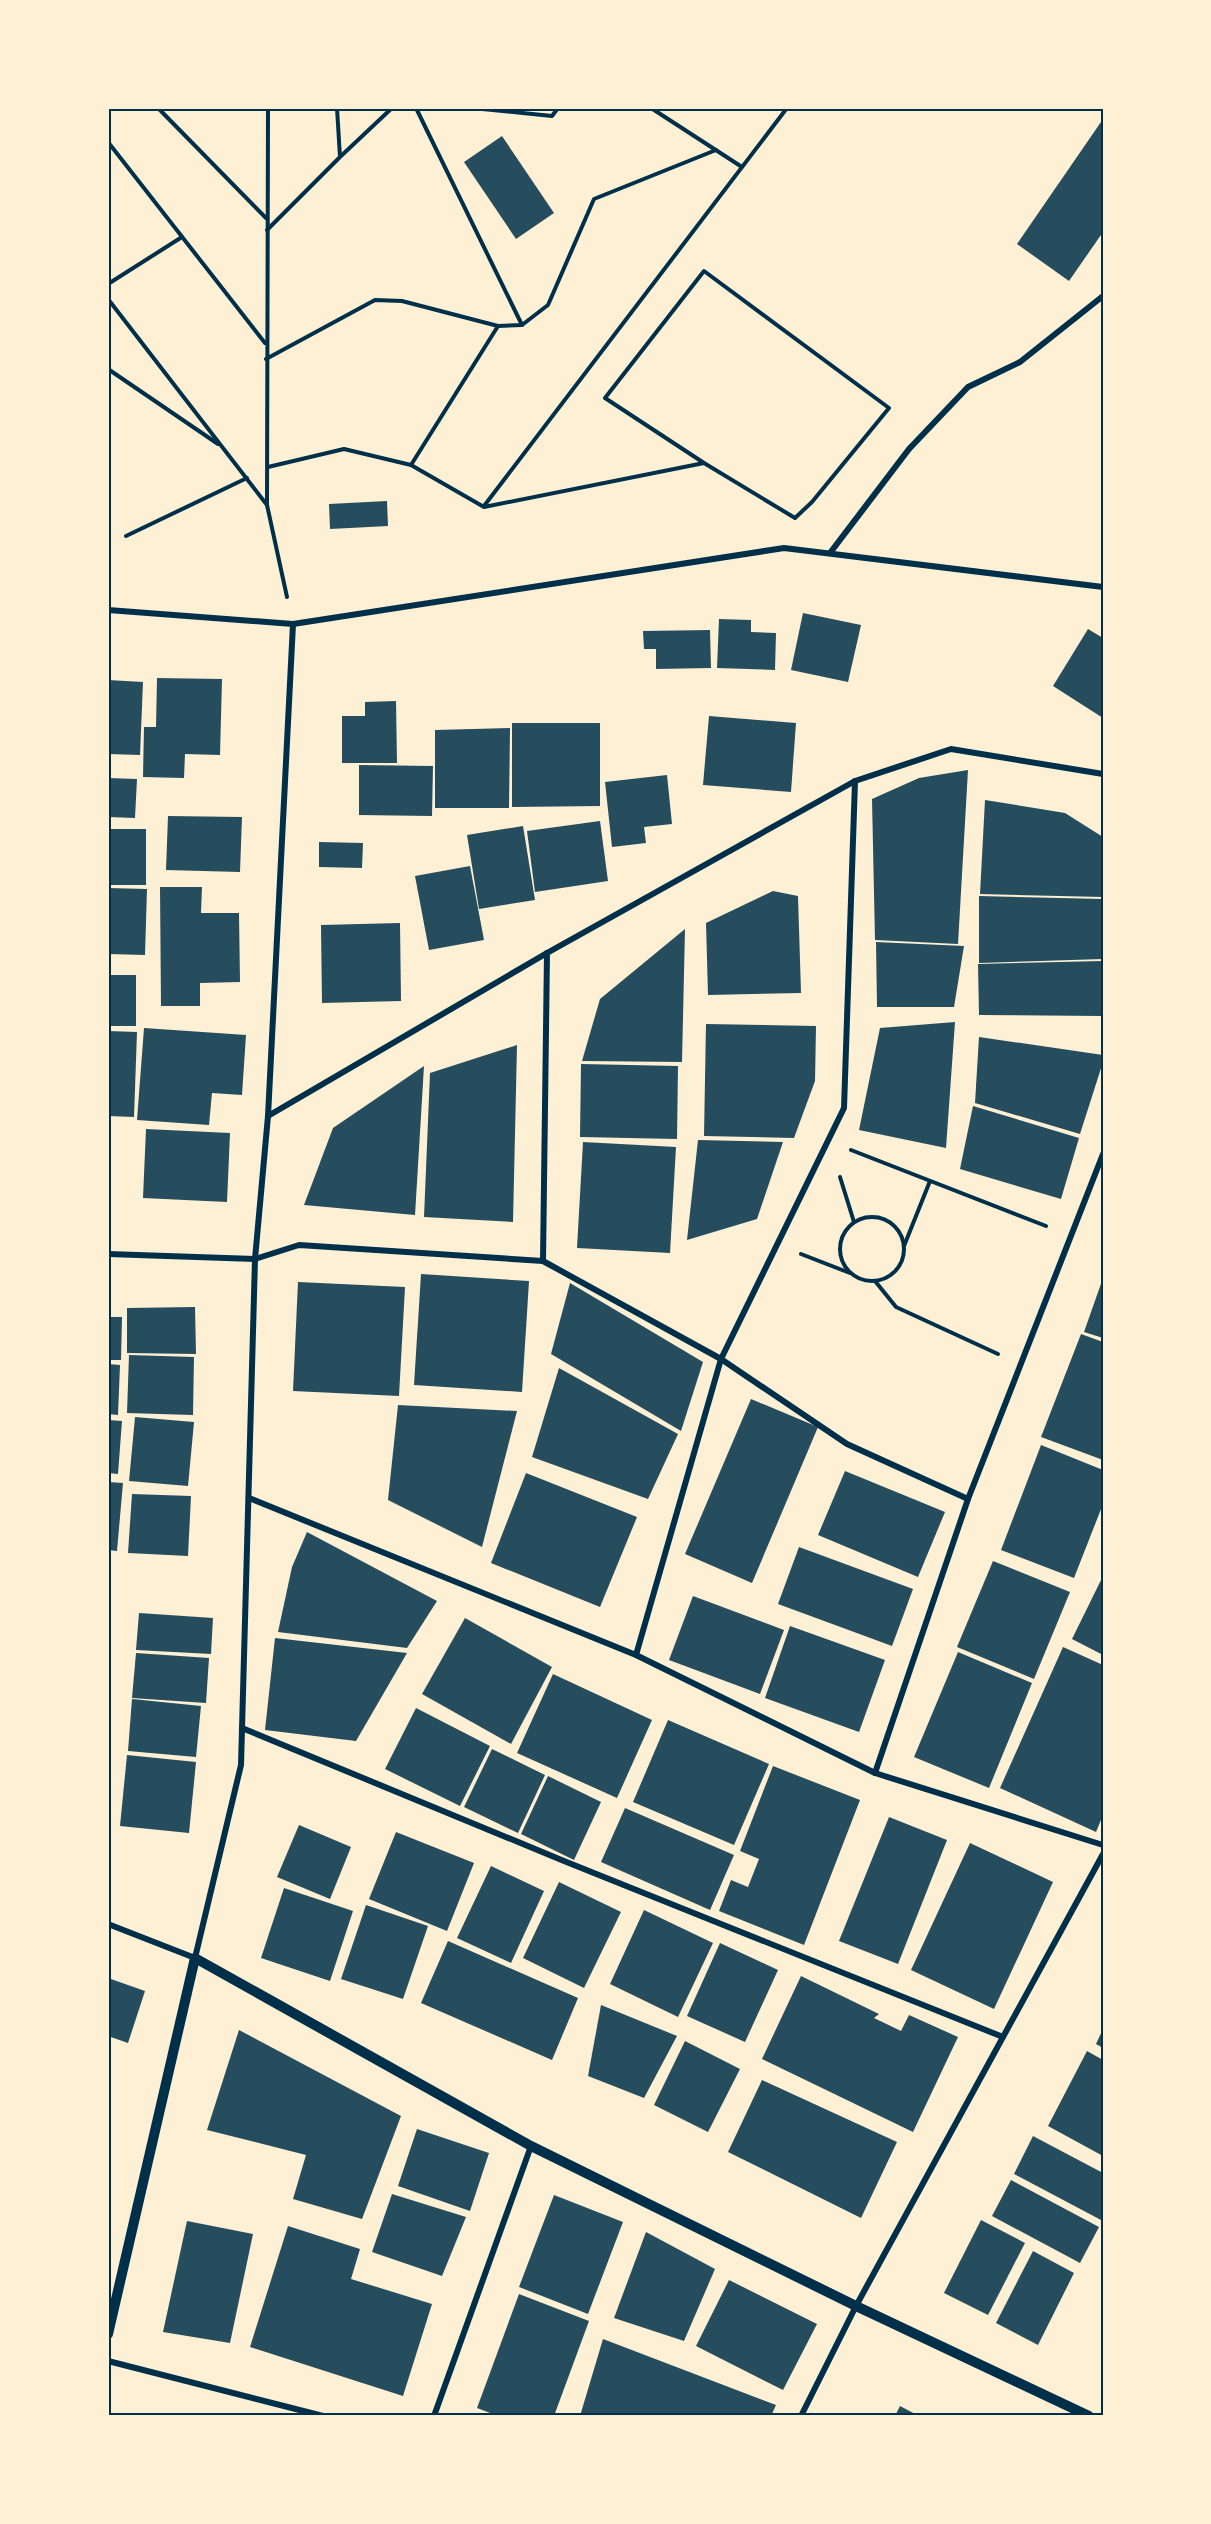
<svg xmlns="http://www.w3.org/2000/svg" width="1211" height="2524" font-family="'Archivo Narrow',sans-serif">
<rect width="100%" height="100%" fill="#fdf0d5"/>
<g fill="#264d5e">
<path d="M 1103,119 L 1103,232 L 1069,281 L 1017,244 Z"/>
<path d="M 502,136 L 554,213 L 516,239 L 464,162 Z"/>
<path d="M 387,501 L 388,526 L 330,529 L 329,504 Z"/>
<path d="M 803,613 L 861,625 L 848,682 L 791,670 Z"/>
<path d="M 719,619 L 751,620 L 751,632 L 776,633 L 775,670 L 717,668 Z"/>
<path d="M 1088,629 L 1103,638 L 1103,718 L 1053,686 Z"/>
<path d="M 710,630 L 711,668 L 656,669 L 656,649 L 644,649 L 643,631 Z"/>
<path d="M 157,678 L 222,679 L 220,755 L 185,754 L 184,778 L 143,777 L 144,727 L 156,727 Z"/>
<path d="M 108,680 L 143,682 L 140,755 L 108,754 Z"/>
<path d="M 396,701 L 397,763 L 342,763 L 342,716 L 365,716 L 365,702 Z"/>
<path d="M 709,716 L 796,723 L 791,792 L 703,785 Z"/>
<path d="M 512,723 L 600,723 L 600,806 L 512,807 Z"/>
<path d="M 510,728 L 509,808 L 435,808 L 435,730 Z"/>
<path d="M 359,765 L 433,766 L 432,816 L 359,815 Z"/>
<path d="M 968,770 L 958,944 L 875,940 L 872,799 L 919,778 Z"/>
<path d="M 667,775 L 672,824 L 644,827 L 646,843 L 612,847 L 605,782 Z"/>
<path d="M 108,778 L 137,779 L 135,818 L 108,817 Z"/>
<path d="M 985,800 L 1065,813 L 1103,837 L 1103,897 L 980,894 Z"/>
<path d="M 168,816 L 242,817 L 240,872 L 166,870 Z"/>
<path d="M 600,821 L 608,881 L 535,892 L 527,831 Z"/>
<path d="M 523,826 L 535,900 L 479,909 L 467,835 Z"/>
<rect x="108" y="829" width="38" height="56"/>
<path d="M 319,842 L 363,843 L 362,868 L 319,867 Z"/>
<path d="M 470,866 L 484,940 L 429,950 L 415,876 Z"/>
<path d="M 160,887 L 202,887 L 201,913 L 239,913 L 240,982 L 200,983 L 200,1006 L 161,1006 Z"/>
<path d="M 108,888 L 147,889 L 145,955 L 108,954 Z"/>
<path d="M 773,891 L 798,896 L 801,993 L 708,995 L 706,923 Z"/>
<path d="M 979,896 L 1103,899 L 1103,959 L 979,963 Z"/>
<path d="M 400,923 L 401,1001 L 322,1003 L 321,925 Z"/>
<path d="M 685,929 L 682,1062 L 582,1061 L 600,999 Z"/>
<path d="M 876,942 L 964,946 L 954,1007 L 877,1007 Z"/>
<path d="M 1103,961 L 1103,1016 L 979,1015 L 978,964 Z"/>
<rect x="108" y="975" width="28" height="51"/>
<path d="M 955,1022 L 946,1148 L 859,1130 L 880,1028 Z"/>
<path d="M 706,1024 L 816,1026 L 815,1081 L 794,1138 L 704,1136 Z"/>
<path d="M 144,1028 L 246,1035 L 242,1095 L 212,1093 L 209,1125 L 137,1120 Z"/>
<path d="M 108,1031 L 137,1032 L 134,1117 L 108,1116 Z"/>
<path d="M 979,1037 L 1103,1055 L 1103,1062 L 1080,1134 L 975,1103 Z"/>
<path d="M 517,1045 L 513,1222 L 424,1217 L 430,1073 Z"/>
<path d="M 581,1064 L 678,1066 L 677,1139 L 580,1137 Z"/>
<path d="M 424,1066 L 415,1215 L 304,1205 L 333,1128 Z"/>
<path d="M 973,1106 L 1079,1138 L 1061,1199 L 960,1169 Z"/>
<path d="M 146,1129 L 230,1133 L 227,1202 L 143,1198 Z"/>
<path d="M 698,1140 L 783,1142 L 757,1219 L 687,1240 Z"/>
<path d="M 583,1142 L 676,1147 L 670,1253 L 577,1248 Z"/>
<path d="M 421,1274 L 529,1281 L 522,1392 L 414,1385 Z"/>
<path d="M 1103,1278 L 1103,1338 L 1084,1332 Z"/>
<path d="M 298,1282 L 405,1287 L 399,1396 L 293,1391 Z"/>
<path d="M 570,1283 L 703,1362 L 681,1431 L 551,1354 Z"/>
<path d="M 195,1307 L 196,1354 L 127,1353 L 127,1308 Z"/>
<path d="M 108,1317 L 122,1317 L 121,1360 L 108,1360 Z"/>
<path d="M 1081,1334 L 1103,1342 L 1103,1460 L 1041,1437 Z"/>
<path d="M 129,1355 L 194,1357 L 193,1415 L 127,1413 Z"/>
<path d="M 108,1364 L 120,1365 L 118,1415 L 108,1414 Z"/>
<path d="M 559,1368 L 678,1434 L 648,1499 L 532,1457 Z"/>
<path d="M 751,1399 L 818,1427 L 752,1583 L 685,1554 Z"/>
<path d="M 398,1405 L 517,1411 L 482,1547 L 388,1500 Z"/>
<path d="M 135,1417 L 194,1422 L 188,1486 L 129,1481 Z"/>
<path d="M 108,1420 L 122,1421 L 118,1474 L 108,1473 Z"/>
<path d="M 1041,1445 L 1103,1470 L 1103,1504 L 1074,1578 L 1001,1550 Z"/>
<path d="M 845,1471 L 945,1512 L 918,1577 L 818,1535 Z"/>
<path d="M 526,1473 L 637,1517 L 600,1607 L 491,1563 Z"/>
<path d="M 108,1482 L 123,1483 L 117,1551 L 108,1550 Z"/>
<path d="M 132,1494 L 191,1496 L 188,1556 L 128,1553 Z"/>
<path d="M 307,1532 L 437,1601 L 407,1648 L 278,1632 L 292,1567 Z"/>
<path d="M 799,1547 L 913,1589 L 892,1646 L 778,1604 Z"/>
<path d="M 993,1561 L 1070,1592 L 1034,1679 L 957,1647 Z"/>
<path d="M 1103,1576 L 1103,1655 L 1072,1639 Z"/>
<path d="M 693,1596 L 784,1630 L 760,1694 L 669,1660 Z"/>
<path d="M 139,1613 L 213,1618 L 211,1654 L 136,1650 Z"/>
<path d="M 465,1618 L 552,1667 L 511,1744 L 422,1694 Z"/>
<path d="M 790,1626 L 885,1660 L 859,1732 L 765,1698 Z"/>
<path d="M 275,1638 L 407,1653 L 356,1741 L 265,1730 Z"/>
<path d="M 1063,1647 L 1103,1665 L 1103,1815 L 1096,1832 L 1000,1788 Z"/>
<path d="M 958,1652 L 1032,1683 L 989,1788 L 914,1757 Z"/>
<path d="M 136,1653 L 209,1658 L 206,1703 L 132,1698 Z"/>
<path d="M 553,1674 L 652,1720 L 617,1798 L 517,1753 Z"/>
<path d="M 132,1699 L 201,1706 L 196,1757 L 128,1751 Z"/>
<path d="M 416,1708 L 490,1746 L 460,1806 L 385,1769 Z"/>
<path d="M 668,1720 L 769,1764 L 734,1845 L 633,1802 Z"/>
<path d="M 492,1749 L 545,1775 L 518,1833 L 464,1807 Z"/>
<path d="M 127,1755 L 196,1762 L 189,1833 L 120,1826 Z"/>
<path d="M 773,1766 L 860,1800 L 804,1945 L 719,1911 L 731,1880 L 748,1887 L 759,1859 L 740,1851 Z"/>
<path d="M 548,1776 L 601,1802 L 574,1860 L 521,1834 Z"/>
<path d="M 625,1808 L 734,1855 L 710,1910 L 601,1862 Z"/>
<path d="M 889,1817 L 947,1840 L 898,1964 L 839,1941 Z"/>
<path d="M 299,1825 L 351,1847 L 330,1899 L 277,1877 Z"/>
<path d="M 396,1832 L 474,1863 L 447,1931 L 369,1899 Z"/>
<path d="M 970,1843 L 1053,1882 L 994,2009 L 911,1970 Z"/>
<path d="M 491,1866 L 544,1891 L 511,1963 L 457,1938 Z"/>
<path d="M 559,1882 L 621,1912 L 584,1988 L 523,1958 Z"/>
<path d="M 284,1888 L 353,1911 L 330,1981 L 261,1958 Z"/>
<path d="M 366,1905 L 428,1926 L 403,1999 L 341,1979 Z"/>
<path d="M 644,1910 L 713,1943 L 678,2017 L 610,1984 Z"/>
<path d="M 448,1941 L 578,1998 L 552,2060 L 421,2003 Z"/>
<path d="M 720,1943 L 778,1970 L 745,2042 L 687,2016 Z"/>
<path d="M 801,1976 L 879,2014 L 874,2018 L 901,2031 L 909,2015 L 958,2037 L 913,2132 L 762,2059 Z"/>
<path d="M 108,1978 L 145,1991 L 128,2043 L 108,2036 Z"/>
<path d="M 601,2005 L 677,2036 L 644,2098 L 588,2076 Z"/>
<path d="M 1103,2029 L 1103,2048 L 1096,2044 Z"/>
<path d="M 239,2030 L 401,2116 L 362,2219 L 293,2199 L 306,2155 L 207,2130 Z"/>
<path d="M 685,2041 L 740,2069 L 708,2132 L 654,2105 Z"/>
<path d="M 1087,2051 L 1103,2060 L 1103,2156 L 1048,2126 Z"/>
<path d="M 762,2080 L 897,2142 L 861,2218 L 728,2152 Z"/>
<path d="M 417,2129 L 489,2153 L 470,2211 L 398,2186 Z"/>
<path d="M 1033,2136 L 1103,2173 L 1101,2220 L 1014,2174 Z"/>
<path d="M 1011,2180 L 1099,2227 L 1080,2263 L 992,2216 Z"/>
<path d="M 392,2194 L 466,2217 L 442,2276 L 372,2252 Z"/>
<path d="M 554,2195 L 623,2222 L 588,2314 L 519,2287 Z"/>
<path d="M 981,2220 L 1025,2243 L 988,2315 L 944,2293 Z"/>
<path d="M 187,2221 L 253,2234 L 230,2343 L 163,2332 Z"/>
<path d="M 288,2226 L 360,2249 L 351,2279 L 432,2304 L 403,2396 L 250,2347 Z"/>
<path d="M 646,2232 L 715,2269 L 684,2341 L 614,2318 Z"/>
<path d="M 1033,2251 L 1074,2273 L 1038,2345 L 996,2323 Z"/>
<path d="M 729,2280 L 817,2324 L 783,2390 L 696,2346 Z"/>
<path d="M 519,2294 L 589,2321 L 554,2416 L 498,2416 L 477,2408 Z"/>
<path d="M 603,2339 L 776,2405 L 771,2416 L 580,2416 Z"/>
<path d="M 900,2406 L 919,2416 L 895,2416 Z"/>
</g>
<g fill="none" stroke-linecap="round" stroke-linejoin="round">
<g stroke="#003049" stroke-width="4">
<path d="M 158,108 L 266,218"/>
<path d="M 268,108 L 267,505 L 287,597"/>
<path d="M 416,108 L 522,325"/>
<path d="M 472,108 L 552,116 L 558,108"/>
<path d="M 651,108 L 742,167"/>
<path d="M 108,142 L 265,343"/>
<path d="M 341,156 L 392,108"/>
<path d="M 267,230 L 340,157 L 337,108"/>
<path d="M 108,284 L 182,237"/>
<path d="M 108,299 L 267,505"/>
<path d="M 266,359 L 375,300 L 402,301 L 498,326 L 522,325 L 548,305 L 594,199 L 716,150"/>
<path d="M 108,369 L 218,444"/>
<path d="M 411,465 L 498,326"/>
<path d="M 268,467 L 344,449 L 411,465 L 484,507 L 704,463 L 605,398 L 704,271 L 889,408 L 812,502 L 795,518 L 704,463"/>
<path d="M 484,506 L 787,108"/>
<path d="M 126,536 L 247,478"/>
<path d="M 851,1150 L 1046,1226"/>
<path d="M 840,1177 L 854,1222"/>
<circle cx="872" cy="1249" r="32"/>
<path d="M 904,1246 L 930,1181"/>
<path d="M 801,1254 L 850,1273"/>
<path d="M 875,1281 L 896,1307 L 998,1354"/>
</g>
<g stroke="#003049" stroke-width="6">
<path d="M 830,553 L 909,449 L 968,387 L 1020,362 L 1103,296"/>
<path d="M 108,610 L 293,624"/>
<path d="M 268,1116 L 547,953 L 855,781 L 951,749 L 1103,774"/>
<path d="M 108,1254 L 255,1259 L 299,1245 L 543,1261 L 721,1359 L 847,1444 L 968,1499"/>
<path d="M 543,1261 L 547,953"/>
<path d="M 249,1498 L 636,1655 L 875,1773 L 1103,1845"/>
<path d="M 636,1655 L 721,1359 L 844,1108 L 855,781"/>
<path d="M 242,1728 L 564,1861 L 1003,2037"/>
<path d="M 875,1773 L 968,1499 L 1103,1154"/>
<path d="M 108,1924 L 195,1958 L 241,1765 L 255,1259 L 268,1116 L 293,624 L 784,548 L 1103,587"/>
<path d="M 108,2361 L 323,2416"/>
<path d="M 434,2416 L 531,2146"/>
<path d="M 801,2416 L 856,2306 L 1103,1854"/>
</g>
<path stroke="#003049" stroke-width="10" d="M 108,2334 L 195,1958 L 531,2146 L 856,2306 L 1089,2416"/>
</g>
<rect width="1211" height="2524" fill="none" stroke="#fdf0d5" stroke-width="219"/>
<rect x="110" y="110" width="992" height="2304" fill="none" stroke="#003049" stroke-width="2"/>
</svg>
